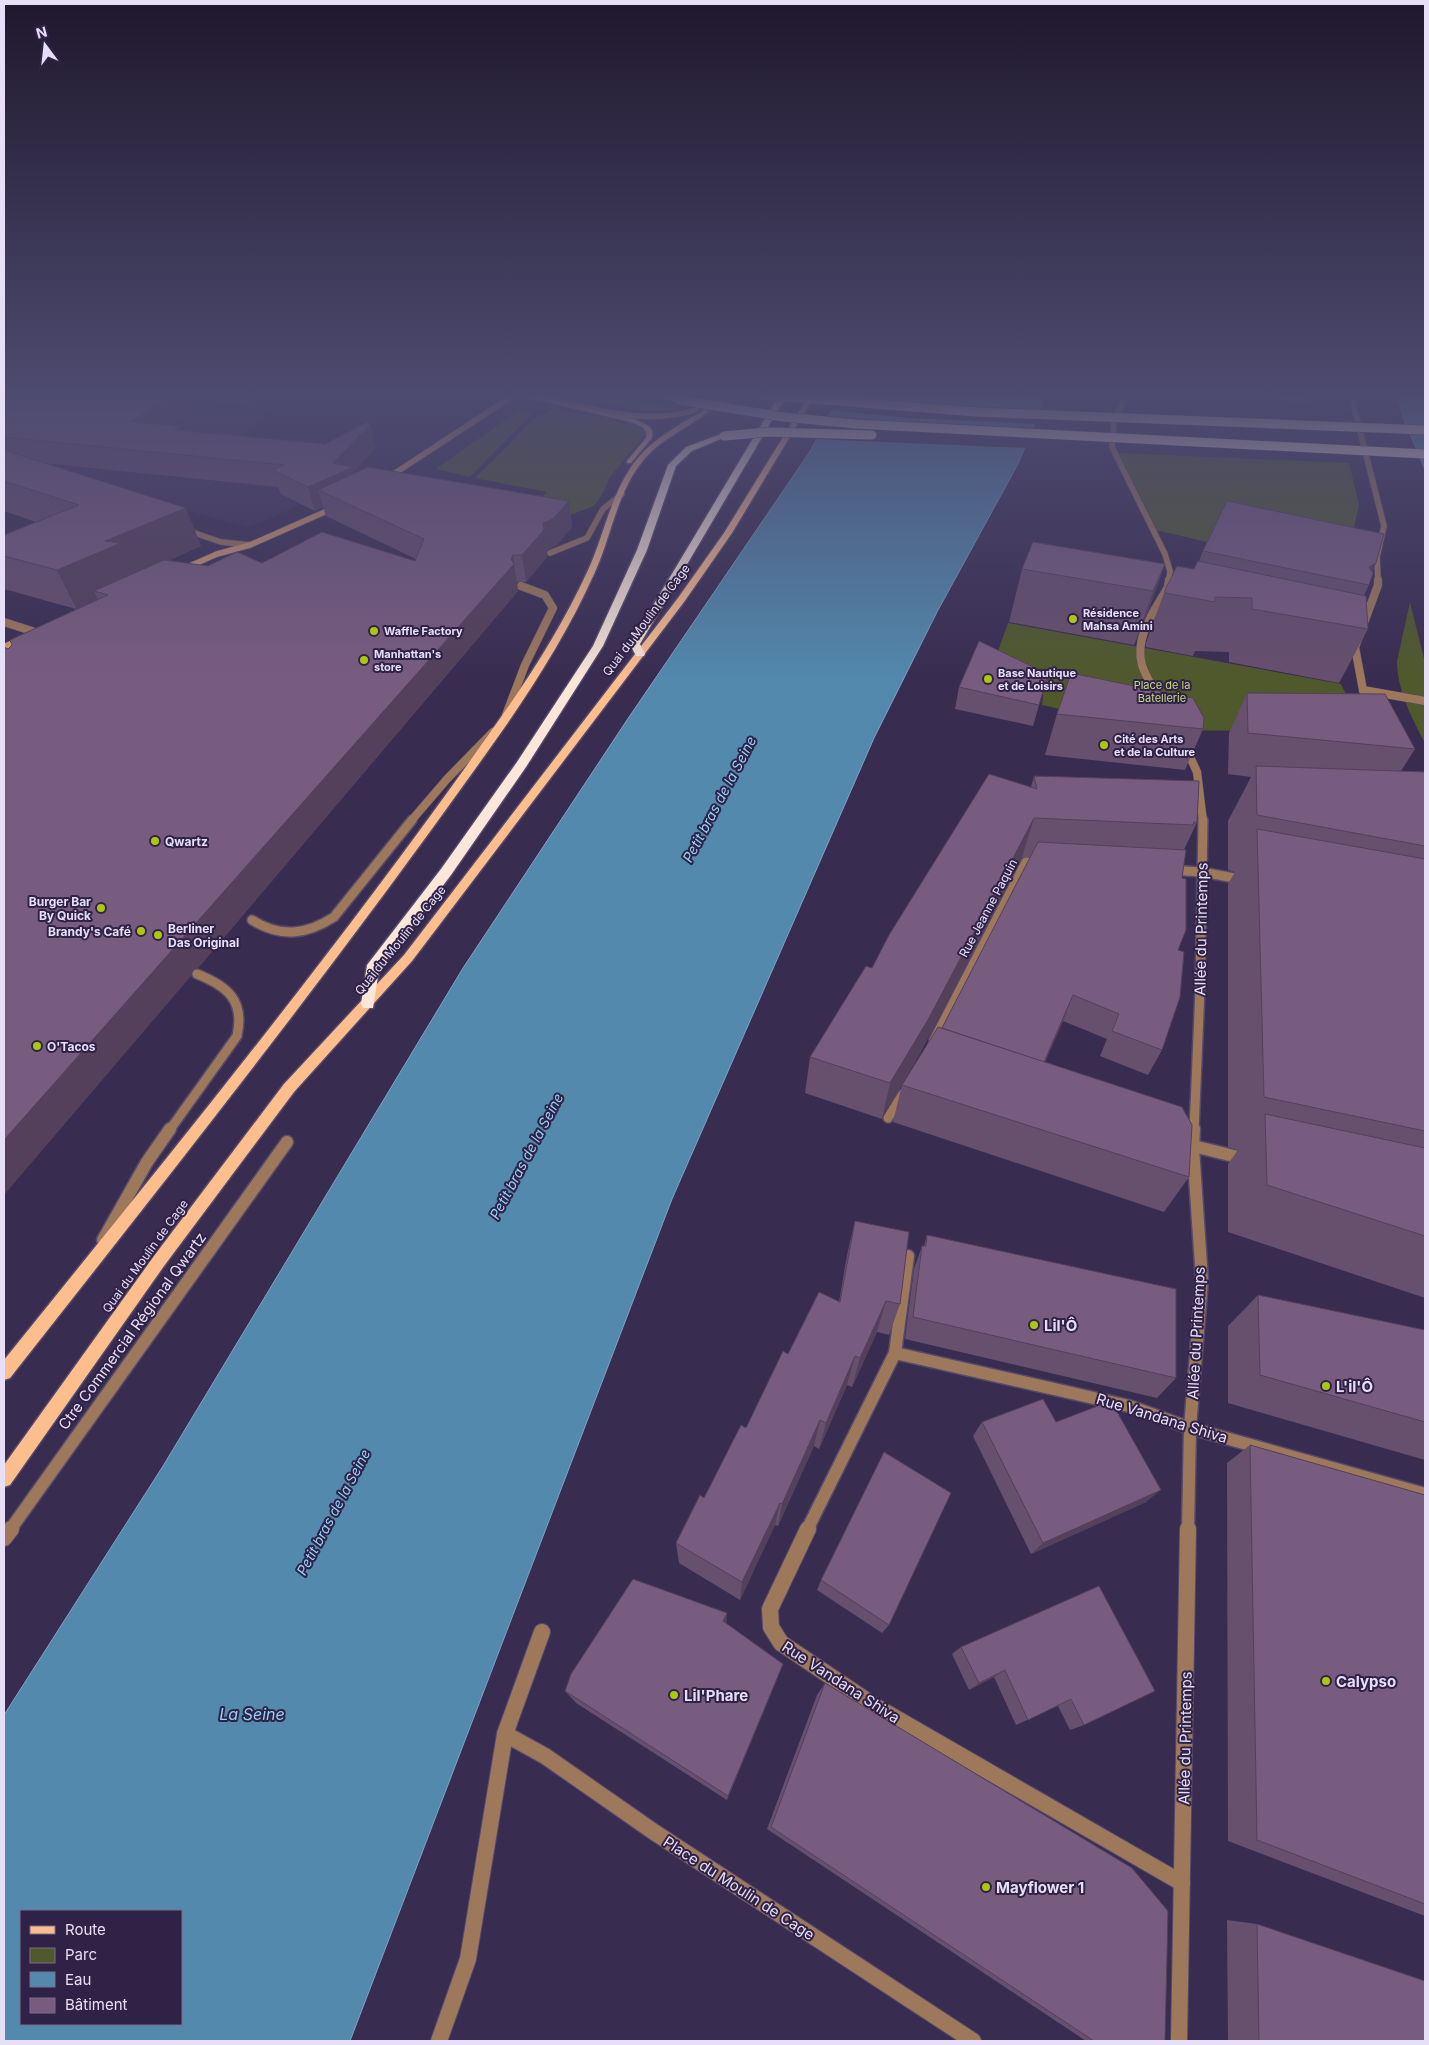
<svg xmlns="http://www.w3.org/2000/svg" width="1429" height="2045" font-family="Inter,sans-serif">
<rect width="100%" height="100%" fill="#392c51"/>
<path fill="#41315d" d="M 4,395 L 291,395 L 241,435 L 391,466 L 247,528 L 64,473 L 4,483 Z"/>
<g fill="#50592b">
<path d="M 555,405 C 569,417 588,414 605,417 C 612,418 620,423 627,425 L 628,422 L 640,427 L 645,434 L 610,477 L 603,493 L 594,506 L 565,517 L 534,505 L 547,492 L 475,478 L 540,414 L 546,414 Z"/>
<path d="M 518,411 L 533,413 L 470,477 L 436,469 Z"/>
<path d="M 1119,453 L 1349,463 L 1359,505 L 1354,527 L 1362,568 L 1211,543 L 1156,530 Z"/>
<path d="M 1410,602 L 1425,663 L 1425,743 C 1412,718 1397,690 1397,661 Z"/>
<path d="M 1008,623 L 1341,684 L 1364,732 L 1157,730 L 1042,705 L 1043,695 L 992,668 Z"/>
</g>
<path fill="#566129" d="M 566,395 L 603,395 L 683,410 C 643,414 605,404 566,395 Z"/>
<g fill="#5289ad" stroke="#7ea3c3" fill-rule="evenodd">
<path d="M 839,395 L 1041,395 L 1041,408 L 1018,464 L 937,612 L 874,738 L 672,1199 L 350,2041 L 4,2041 L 4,1715 L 163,1466 L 463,968 L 627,720 L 811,450 ZM 21,1911 L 181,1911 L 181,2024 L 21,2024 Z"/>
<path d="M 1397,395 L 1425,395 L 1425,470 L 1403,417 Z"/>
</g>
<g fill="#392c51">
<path d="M 836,396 L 969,406 L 1044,409 L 1037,424 L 908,418 L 828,410 Z"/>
<path d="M 826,416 L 893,421 L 1035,428 L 1026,448 L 814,439 Z"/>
</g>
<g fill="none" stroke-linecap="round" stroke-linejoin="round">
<path stroke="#53476a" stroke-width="5.5" stroke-dasharray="5.5 3" stroke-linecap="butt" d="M 696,410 L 719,395"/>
<path stroke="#53476a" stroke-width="9" stroke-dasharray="9 4.5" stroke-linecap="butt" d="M 706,411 L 728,395"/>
<defs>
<path id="service-far4" d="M 550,553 L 587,538 L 603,509 L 622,494"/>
<g id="service-far3">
<path d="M 4,622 L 38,633"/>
<path d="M 506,715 L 525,665 L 553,608 L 545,595 L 521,586"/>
<path d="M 411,821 L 447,779 L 493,732"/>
</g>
<g id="service-far2">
<path d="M 252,920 C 281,938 306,935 334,917 L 412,820"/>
<path d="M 169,1131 L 237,1036 C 245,1000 227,986 197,974"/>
</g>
<g id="service-far1">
<path d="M 103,1240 L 147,1162 L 170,1129"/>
<path d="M 10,1530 L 287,1142"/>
</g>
<path id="service" d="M 4,1538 L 11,1529"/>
<g id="pedestrian-far3">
<path d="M 1161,703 C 1155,690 1146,678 1142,665 C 1134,638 1154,611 1167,589"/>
<path d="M 1185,746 L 1197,772 L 1203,821"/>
</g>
<path id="pedestrian-far2" d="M 1194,1131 L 1200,989 L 1203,820"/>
<g id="pedestrian-far1">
<path d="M 895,1353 L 1129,1406 L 1190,1428 L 1425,1494"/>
<path d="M 807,1530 L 895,1353 L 908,1256"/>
<path d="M 1188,1530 L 1190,1428 L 1202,1280 L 1193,1148 L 1194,1129"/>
</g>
<g id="pedestrian">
<path d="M 808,1529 L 770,1609 L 771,1627 L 781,1643 L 873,1705 L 1182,1883"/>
<path d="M 505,1734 L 545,1756 L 654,1832 L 973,2041"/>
<path d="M 439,2041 L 468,1959 L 505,1734 L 542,1632"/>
<path d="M 1179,2041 L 1188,1529"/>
</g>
<g id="minor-far3">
<path d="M 1126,395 L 1114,420 L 1112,447 L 1165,554 L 1170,571 L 1169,581"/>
<path d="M 1269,395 L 1304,400"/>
<path d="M 183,529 L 221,542 L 250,545"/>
</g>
<g id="minor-far2">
<path d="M 1168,587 L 1169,580"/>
<path d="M 1363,690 L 1425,701"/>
</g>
<g id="minor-far1">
<path d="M 1170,870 L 1202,872 L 1245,880"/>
<path d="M 934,1040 L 1026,862 L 1041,863"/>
<path d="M 888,1118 L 903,1094"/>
</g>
<path id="minor" d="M 1177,1142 L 1246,1159"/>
<path id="tertiary-far1" d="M 1351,395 L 1384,526 L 1377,557 L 1378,581"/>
<path id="tertiary" d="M 1370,705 L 1363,690 L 1355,647 L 1378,585 L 1378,580"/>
<g id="secondary-far1">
<path d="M 525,395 C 581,404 639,428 696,410"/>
<path d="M 386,479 L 514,395"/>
<path d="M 183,569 L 217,554 L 250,545 L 336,507"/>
</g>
<path id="secondary" d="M 4,648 L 23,640"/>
<g id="primary">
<path d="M 517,395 L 527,395 L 634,419 C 644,423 655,426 652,438 L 631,463 L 627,463 L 627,461 L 646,438 C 648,427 638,425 630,422 Z"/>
<path d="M 809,395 L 815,395 L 732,533 L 684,602 L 412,961 L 294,1092 L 164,1266 L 10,1485 L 4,1487 L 4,1465 L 154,1256 L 284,1084 L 404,955 L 678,598 L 724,533 Z"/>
<path d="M 704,410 L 709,411 C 687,429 660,439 642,462 C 617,493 611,537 595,572 C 571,626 540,676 507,724 C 350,948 179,1163 10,1378 L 4,1380 L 4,1360 C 174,1149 346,939 501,717 C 534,670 565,621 589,568 C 605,532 612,490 637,459 C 654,438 681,424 704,410 Z"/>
</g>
<g id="motorway">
<path d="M 646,395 L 661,395 L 683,400 L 679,402 Z"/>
<path d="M 779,395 L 787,395 L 640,644 L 645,654 L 644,656 L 636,656 L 630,644 Z"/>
<path d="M 721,434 L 728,436 L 692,451 L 676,466 L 647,550 L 603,646 L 526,767 L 451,875 L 379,970 L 373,1008 L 363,1008 L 361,1004 L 367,965 L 441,869 L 517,762 L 593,646 L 637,550 L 668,465 L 686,447 Z"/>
</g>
</defs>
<use href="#service-far4" stroke="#55496c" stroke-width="7"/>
<use href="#service-far3" stroke="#55496c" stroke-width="9"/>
<use href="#service-far2" stroke="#55496c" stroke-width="12"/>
<use href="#service-far1" stroke="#55496c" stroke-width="15"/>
<use href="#service" stroke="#55496c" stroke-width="18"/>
<use href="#pedestrian-far3" stroke="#55496c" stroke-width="9"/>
<use href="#pedestrian-far2" stroke="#55496c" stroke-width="12"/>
<use href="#pedestrian-far1" stroke="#55496c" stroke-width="15"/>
<use href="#pedestrian" stroke="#55496c" stroke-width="18"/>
<use href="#minor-far3" stroke="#55496c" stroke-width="7"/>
<use href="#minor-far2" stroke="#55496c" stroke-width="9"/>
<use href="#minor-far1" stroke="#55496c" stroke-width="12"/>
<use href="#minor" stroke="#55496c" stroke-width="15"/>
<use href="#tertiary-far1" stroke="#55496c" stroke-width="7"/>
<use href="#tertiary" stroke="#55496c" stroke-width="9"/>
<use href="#secondary-far1" stroke="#55496c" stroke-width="7"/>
<use href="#secondary" stroke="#55496c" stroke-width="9"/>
<use href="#primary" stroke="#55496c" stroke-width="3"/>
<use href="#motorway" stroke="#55496c" stroke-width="3"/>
<use href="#service-far4" stroke="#9e785b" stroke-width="5.5"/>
<use href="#service-far3" stroke="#9e785b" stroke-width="8"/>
<use href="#service-far2" stroke="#9e785b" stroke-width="9"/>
<use href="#service-far1" stroke="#9e785b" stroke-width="12"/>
<use href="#service" stroke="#9e785b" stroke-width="16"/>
<use href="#pedestrian-far3" stroke="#9e785b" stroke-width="8"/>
<use href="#pedestrian-far2" stroke="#9e785b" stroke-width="9"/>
<use href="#pedestrian-far1" stroke="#9e785b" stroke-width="12"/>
<use href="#pedestrian" stroke="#9e785b" stroke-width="16"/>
<use href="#minor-far3" stroke="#9e785b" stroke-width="5.5"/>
<use href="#minor-far2" stroke="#9e785b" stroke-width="8"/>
<use href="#minor-far1" stroke="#9e785b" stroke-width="9"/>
<use href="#minor" stroke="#9e785b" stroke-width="12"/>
<use href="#tertiary-far1" stroke="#9e785b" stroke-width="5.5"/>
<use href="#tertiary" stroke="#9e785b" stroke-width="8"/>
<use href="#secondary-far1" stroke="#d99d6e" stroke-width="5.5"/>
<use href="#secondary" stroke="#d99d6e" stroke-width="8"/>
<use href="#primary" fill="#fdbe8e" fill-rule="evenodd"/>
<use href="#motorway" fill="#fae7d9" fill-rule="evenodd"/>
<defs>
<g id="motorway-bridge">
<path d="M 762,395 L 977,412 L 1425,430"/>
<path d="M 679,400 L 784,417 L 856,424 L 1425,454"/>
<path d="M 724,436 L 768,432 L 872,435"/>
</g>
</defs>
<use href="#motorway-bridge" stroke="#55496c" stroke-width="10" stroke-linecap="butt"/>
<use href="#motorway-bridge" stroke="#fae7d9" stroke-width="9"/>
</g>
<g fill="#674f6e" fill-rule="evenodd">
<path d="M 4,395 L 271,395 L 255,406 L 203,400 L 168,425 L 180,426 L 181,430 L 325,444 L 370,425 L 376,448 L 355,470 L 355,473 L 569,501 L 572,527 L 557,545 L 547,550 L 547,557 L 526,582 L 517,582 L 518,591 L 198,968 L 193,969 L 191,976 L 8,649 L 76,609 L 4,589 L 4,535 L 36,522 L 4,511 ZM 43,463 L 278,487 L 281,494 L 315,511 L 323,507 L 326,516 L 416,559 L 415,561 L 262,563 L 208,566 L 167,561 L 201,546 Z"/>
<path d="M 1203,551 L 1376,563 L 1372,571 L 1369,585 L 1364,595 L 1368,629 L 1339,683 L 1229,662 L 1229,652 L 1195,651 L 1193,656 L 1146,647 L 1146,643 L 1165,590 L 1194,569 L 1199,561 Z"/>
<path d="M 1165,564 L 1146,617 L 1134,645 L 1009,622 L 1022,569 Z"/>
<path d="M 1048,674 L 1033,726 L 955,709 L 959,687 Z"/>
<path d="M 1247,693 L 1415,749 L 1401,771 L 1425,772 L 1425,1298 L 1228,1232 L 1228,1164 L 1238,1150 L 1228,1147 L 1228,884 L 1235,872 L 1228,870 L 1228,821 L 1251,777 L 1228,774 L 1229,733 Z"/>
<path d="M 1057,714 L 1203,729 L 1185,770 L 1045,755 Z"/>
<path d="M 1034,776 L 1197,822 L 1184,850 L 1178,950 L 1162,1050 L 1148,1075 L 1100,1056 L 1107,1039 L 1063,1021 L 1045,1062 L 1189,1177 L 1164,1212 L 893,1122 L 902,1085 L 942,1028 L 1031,857 L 1022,857 L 919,1055 L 882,1119 L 805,1093 L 810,1057 L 1031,787 Z"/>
<path d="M 855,1221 L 900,1304 L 889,1335 L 877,1332 L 852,1387 L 847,1385 L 819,1449 L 814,1446 L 778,1526 L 775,1525 L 740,1600 L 679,1563 L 676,1543 L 746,1428 L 788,1354 L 839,1302 L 847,1255 Z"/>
<path d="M 927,1235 L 1176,1378 L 1157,1398 L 905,1339 L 914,1269 L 922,1246 L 924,1246 Z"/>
<path d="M 1258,1295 L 1425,1330 L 1425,1460 L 1228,1403 L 1228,1326 Z"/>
<path d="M 982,1422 L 1056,1422 L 1146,1502 L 1031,1554 L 973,1436 Z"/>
<path d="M 1250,1445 L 1425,1495 L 1425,1916 L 1228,1841 L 1227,1463 Z"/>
<path d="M 821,1580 L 889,1625 L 882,1633 L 817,1590 Z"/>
<path d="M 1099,1586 L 1084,1725 L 1070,1730 L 1058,1706 L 1016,1725 L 994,1677 L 969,1690 L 952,1654 L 961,1647 Z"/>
<path d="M 727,1613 L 726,1624 L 778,1677 L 727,1800 L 576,1703 L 565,1691 Z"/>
<path d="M 825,1683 L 1165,2041 L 1086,2041 L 767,1829 L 817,1695 Z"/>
<path d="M 1227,1920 L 1257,1924 L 1425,2041 L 1228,2041 Z"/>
</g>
<g fill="#54405a">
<path d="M 171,395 L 201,395 L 203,400 L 140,444 L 131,422 Z"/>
<path d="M 252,395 L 271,395 L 255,406 Z"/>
<path d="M 370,425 L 376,448 L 355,470 L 360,490 L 318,490 L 323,507 L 315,511 L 308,487 L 333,463 Z"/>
<path d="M 180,426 L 188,449 L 175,430 Z"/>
<path d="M 569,501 L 572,527 L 557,545 L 547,550 L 547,557 L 526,582 L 522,555 L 543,523 Z"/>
<path d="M 186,508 L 201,546 L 135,575 L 108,595 L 94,591 L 98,600 L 77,610 L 57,570 L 105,541 Z"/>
<path d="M 513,555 L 518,591 L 198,968 L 193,969 L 191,976 L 4,1195 L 4,1140 L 176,941 L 511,559 Z"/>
<path d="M 1376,563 L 1365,584 L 1369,567 Z"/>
<path d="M 1165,564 L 1146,617 L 1134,645 L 1153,591 Z"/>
<path d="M 1034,818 L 1022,857 L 919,1055 L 882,1119 L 890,1083 Z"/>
<path d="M 1073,995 L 1063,1021 L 1033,1088 L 1044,1063 Z"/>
<path d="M 886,1301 L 877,1332 L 852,1387 L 860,1358 Z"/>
<path d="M 855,1356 L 847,1385 L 819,1449 L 826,1423 Z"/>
<path d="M 820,1420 L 814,1446 L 778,1526 L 782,1504 Z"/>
<path d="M 1161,1490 L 1146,1502 L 1031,1554 L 1043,1543 Z"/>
<path d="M 780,1503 L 775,1525 L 740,1600 L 742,1582 Z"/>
<path d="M 727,1613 L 726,1629 L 723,1621 Z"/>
<path d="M 783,1664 L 778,1677 L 727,1800 L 728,1796 Z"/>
<path d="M 1005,1670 L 994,1677 L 969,1690 L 979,1683 Z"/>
</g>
<g fill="#785c80" stroke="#54405a">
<path d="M 4,395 L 171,395 L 131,422 L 180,426 L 175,430 L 325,444 L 368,422 L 370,425 L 333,463 L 354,467 L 308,487 L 273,470 L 284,465 L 4,437 Z"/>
<path d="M 4,450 L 186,508 L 105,541 L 121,543 L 57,570 L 4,556 L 4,535 L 79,505 L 4,481 Z"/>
<path d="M 368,467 L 569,501 L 553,519 L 543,523 L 544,530 L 522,555 L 513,555 L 511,559 L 514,564 L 181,940 L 176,941 L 174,948 L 4,1140 L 4,647 L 8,649 L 12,645 L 10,640 L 108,595 L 94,591 L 164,560 L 208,566 L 237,552 L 262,563 L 322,532 L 415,561 L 424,539 L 318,490 Z"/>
<path d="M 1227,501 L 1384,534 L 1376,563 L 1369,567 L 1373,573 L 1369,585 L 1203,551 Z"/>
<path d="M 1033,542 L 1165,564 L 1153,591 L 1022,569 Z"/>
<path d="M 1198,561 L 1366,596 L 1368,629 L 1252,609 L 1252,598 L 1215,597 L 1215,602 L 1165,593 L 1165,590 L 1177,566 L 1194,569 Z"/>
<path d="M 979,641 L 1048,674 L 1039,705 L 959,687 Z"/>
<path d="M 1071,673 L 1193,698 L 1204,718 L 1203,729 L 1057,714 Z"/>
<path d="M 1247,693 L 1385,694 L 1415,749 L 1248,733 Z"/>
<path d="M 1256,766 L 1425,772 L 1425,846 L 1257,815 Z"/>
<path d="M 989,774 L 1037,789 L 1034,776 L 1199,781 L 1197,822 L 1194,822 L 1193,825 L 1034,818 L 929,1018 L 890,1083 L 810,1057 L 866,966 L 872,968 L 889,935 Z"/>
<path d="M 1257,829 L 1425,859 L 1425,1131 L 1264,1097 Z"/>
<path d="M 1038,842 L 1186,850 L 1182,878 L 1186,879 L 1186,930 L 1178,950 L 1184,952 L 1180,997 L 1162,1050 L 1112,1031 L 1119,1014 L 1073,995 L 1044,1062 L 942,1028 Z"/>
<path d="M 938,1027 L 1182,1107 L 1192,1125 L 1189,1177 L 902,1085 Z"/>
<path d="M 1265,1114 L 1425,1148 L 1425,1236 L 1267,1185 Z"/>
<path d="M 855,1221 L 909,1232 L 900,1304 L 886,1301 L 860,1358 L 855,1356 L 826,1423 L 820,1420 L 782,1504 L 780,1503 L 742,1582 L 676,1543 L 700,1495 L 704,1498 L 741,1425 L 746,1428 L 783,1351 L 788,1354 L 819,1292 L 840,1302 Z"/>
<path d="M 927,1235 L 1176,1289 L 1176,1378 L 913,1317 L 922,1246 L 926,1246 Z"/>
<path d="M 1258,1295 L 1425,1330 L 1425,1422 L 1260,1375 Z"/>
<path d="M 1043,1399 L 1056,1422 L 1111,1401 L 1161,1490 L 1043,1543 L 982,1422 Z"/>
<path d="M 1250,1445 L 1425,1495 L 1425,1904 L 1257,1840 Z"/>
<path d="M 884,1452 L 951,1493 L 889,1625 L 821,1580 Z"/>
<path d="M 633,1579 L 727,1613 L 723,1621 L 783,1664 L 728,1796 L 565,1691 L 571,1674 Z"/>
<path d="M 1099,1586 L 1155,1691 L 1084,1725 L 1071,1699 L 1028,1720 L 1005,1670 L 979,1683 L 961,1647 Z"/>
<path d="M 825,1683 L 1132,1868 L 1168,1911 L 1165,2041 L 1094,2041 L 771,1827 Z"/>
<path d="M 1257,1924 L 1425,1981 L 1425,2041 L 1259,2041 Z"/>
</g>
<linearGradient id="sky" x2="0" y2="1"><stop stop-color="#1f182d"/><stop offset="0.58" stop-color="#4e4b70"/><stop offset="1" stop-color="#4e4b70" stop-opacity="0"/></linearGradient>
<rect width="1429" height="681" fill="url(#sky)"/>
<g fill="#acc611" stroke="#2f2246" stroke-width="2">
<circle cx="1073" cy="619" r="5"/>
<circle cx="374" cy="631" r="5"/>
<circle cx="364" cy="660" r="5"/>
<circle cx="988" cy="679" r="5"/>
<circle cx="1104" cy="745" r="5"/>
<circle cx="155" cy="841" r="5"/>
<circle cx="101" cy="908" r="5"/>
<circle cx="141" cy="931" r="5"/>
<circle cx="158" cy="935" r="5"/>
<circle cx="37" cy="1046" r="5"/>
<circle cx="1034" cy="1325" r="5"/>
<circle cx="1326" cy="1386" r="5"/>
<circle cx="1326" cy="1681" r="5"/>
<circle cx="674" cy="1695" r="5"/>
<circle cx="986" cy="1887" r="5"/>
</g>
<g text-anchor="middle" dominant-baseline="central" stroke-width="4" stroke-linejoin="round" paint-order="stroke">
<g font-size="11" font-weight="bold" fill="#e6dff7" stroke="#2f2246" text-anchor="start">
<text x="1083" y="613">Résidence<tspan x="1083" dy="13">Mahsa Amini</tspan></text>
<text x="384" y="631">Waffle Factory</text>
<text x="374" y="654">Manhattan's<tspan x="374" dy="13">store</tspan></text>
<text x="998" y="673">Base Nautique<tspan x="998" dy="13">et de Loisirs</tspan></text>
<text x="1114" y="739">Cité des Arts<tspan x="1114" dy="13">et de la Culture</tspan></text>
</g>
<g font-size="11" fill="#c7d985" stroke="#2f2246">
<text x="1162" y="685">Place de la<tspan x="1162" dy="13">Batellerie</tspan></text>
</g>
<g font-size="12" fill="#e6dff7" stroke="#2f2246">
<text transform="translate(646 620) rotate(-53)">Quai du Moulin de Cage</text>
<text transform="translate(988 908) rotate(-62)">Rue Jeanne Paquin</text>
<text transform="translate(400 940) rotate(-51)">Quai du Moulin de Cage</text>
<text transform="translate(145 1256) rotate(-54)">Quai du Moulin de Cage</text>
</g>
<g font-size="12" font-weight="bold" fill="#e6dff7" stroke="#2f2246" text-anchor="start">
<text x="165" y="841">Qwartz</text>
<text x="91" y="901" text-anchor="end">Burger Bar<tspan x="91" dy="14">By Quick</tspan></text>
<text x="168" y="928">Berliner<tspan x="168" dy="14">Das Original</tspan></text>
<text x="131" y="931" text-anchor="end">Brandy's Café</text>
<text x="47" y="1046">O'Tacos</text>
</g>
<g font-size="14" font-style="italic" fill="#93d2fd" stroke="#2f2246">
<text transform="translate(719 799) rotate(-62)">Petit bras de la Seine</text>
<text transform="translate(526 1156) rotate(-62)">Petit bras de la Seine</text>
<text transform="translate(333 1512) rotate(-62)">Petit bras de la Seine</text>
</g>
<g font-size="15" fill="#e6dff7" stroke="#2f2246">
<text transform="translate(1201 929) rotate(-89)">Allée du Printemps</text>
<text transform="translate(132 1331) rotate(-54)">Ctre Commercial Régional Qwartz</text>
<text transform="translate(1196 1333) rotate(-87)">Allée du Printemps</text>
<text transform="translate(1162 1418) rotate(17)">Rue Vandana Shiva</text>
<text transform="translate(841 1682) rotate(33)">Rue Vandana Shiva</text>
<text transform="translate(1185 1738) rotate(-89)">Allée du Printemps</text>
<text transform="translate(739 1888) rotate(33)">Place du Moulin de Cage</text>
</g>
<g font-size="15" font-weight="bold" fill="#e6dff7" stroke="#2f2246" text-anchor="start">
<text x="1044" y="1325">Lil'Ô</text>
<text x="1336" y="1386">L'il'Ô</text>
<text x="1336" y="1681">Calypso</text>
<text x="684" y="1695">Lil'Phare</text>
<text x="996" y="1887">Mayflower 1</text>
</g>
<g font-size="16" font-style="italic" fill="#93d2fd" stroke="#2f2246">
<text x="252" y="1714">La Seine</text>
</g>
</g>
<rect width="1429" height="2045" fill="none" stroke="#e6dff7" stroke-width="10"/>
<rect x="20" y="1910" width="162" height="115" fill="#2f2246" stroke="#786e8d"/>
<rect x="30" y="1926" width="25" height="8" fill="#fdbe8e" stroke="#786e8d"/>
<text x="65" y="1935" font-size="15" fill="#e6dff7">Route</text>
<rect x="30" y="1948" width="25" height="15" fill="#50592b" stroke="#786e8d"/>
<text x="65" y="1960" font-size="15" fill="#e6dff7">Parc</text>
<rect x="30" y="1972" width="25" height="15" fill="#5289ad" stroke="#786e8d"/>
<text x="65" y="1985" font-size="15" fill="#e6dff7">Eau</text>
<rect x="30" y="1998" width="25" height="15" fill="#785c80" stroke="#786e8d"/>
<text x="65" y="2010" font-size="15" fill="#e6dff7">Bâtiment</text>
<g transform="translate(45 45) rotate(345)" stroke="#2f2246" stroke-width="4" paint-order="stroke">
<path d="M0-4L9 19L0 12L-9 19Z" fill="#e6dff7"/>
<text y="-8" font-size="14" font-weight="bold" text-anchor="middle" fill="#e6dff7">N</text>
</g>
</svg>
